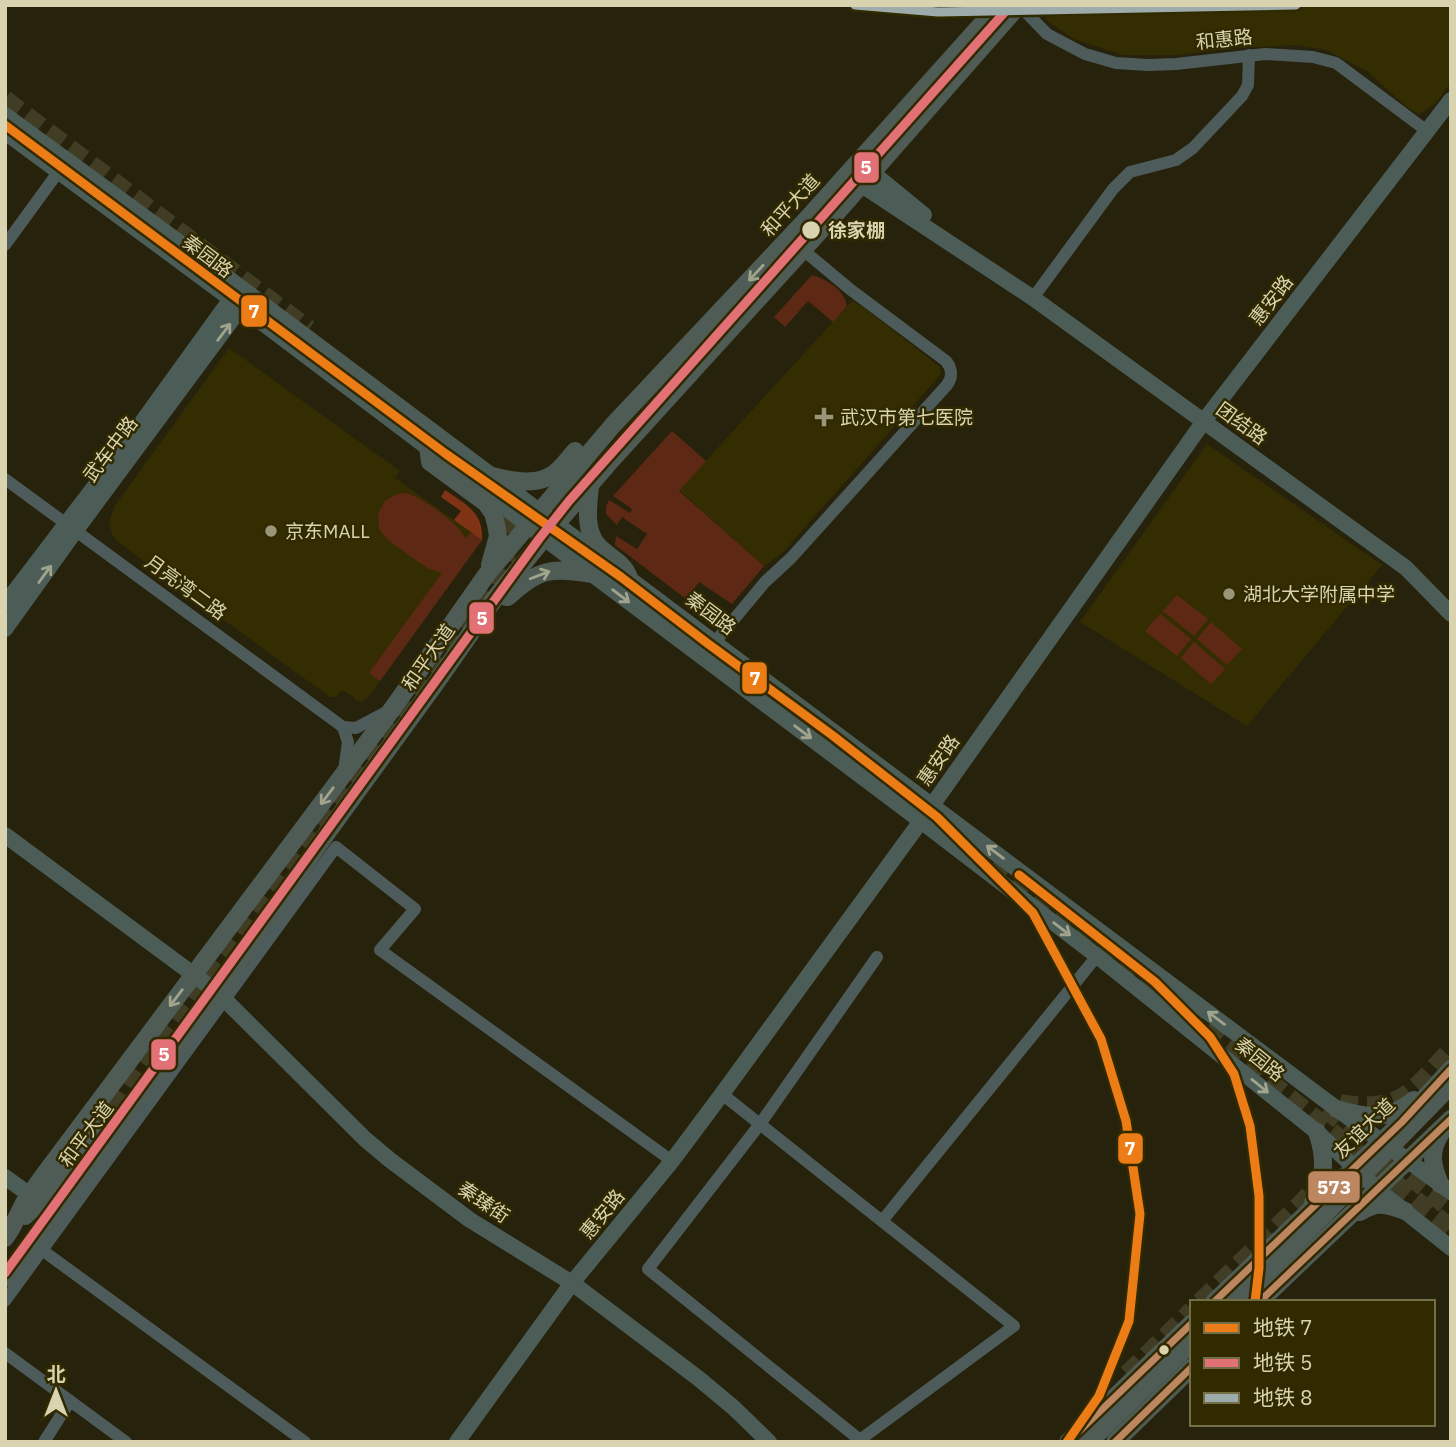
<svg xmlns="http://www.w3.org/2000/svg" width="1456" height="1447" font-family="'IBM Plex Sans','Noto Sans SC',sans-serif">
<rect width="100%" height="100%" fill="#26220c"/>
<g fill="#352d02">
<path d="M 1046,5 L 1451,5 L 1451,82 L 1435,104 L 1419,114 L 1407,107 L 1367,71 L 1326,50 L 1296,45 L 1236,48 L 1176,55 L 1123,55 L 1074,39 L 1046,20 Z"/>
<path d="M 852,301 L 863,307 L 940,367 L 941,374 L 781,554 L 764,566 L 679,490 Z"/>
<path d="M 229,348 L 400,471 L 395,478 L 482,540 L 369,696 L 362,702 L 354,700 L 355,698 L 344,691 L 341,691 L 336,697 L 330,697 L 170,581 L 116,540 L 112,534 L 109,522 L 114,507 Z"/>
<path d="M 1207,444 L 1382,565 L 1247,726 L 1080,622 Z"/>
</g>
<g fill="#5e2914">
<path d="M 812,275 C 827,280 844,289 847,306 L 833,322 L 808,301 L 785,327 L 774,317 Z"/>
<path d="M 672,431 L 706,461 L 679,491 L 764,566 L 732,604 L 699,582 L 686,599 L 615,545 L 616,536 L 637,549 L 647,534 L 622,517 L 617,525 L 606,514 L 606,506 L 609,500 L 630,513 L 632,509 L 613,496 Z"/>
<path d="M 405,493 C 421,496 459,524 466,539 L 471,532 L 482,540 L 380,681 L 369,673 L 442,573 L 427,568 L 388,540 L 379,529 L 378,514 L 385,501 L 397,494 Z"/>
<path d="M 1177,595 L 1208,619 L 1194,636 L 1163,611 Z"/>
<path d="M 1160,614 L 1191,639 L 1177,656 L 1145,631 Z"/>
<path d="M 1211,622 L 1242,649 L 1227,665 L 1197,639 Z"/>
<path d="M 1194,642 L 1225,669 L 1211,684 L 1181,658 Z"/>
</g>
<path fill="#803314" d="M 445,490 C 465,504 484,512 482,540 L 454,520 L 461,511 L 441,497 Z"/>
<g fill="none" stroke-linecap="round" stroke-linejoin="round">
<g stroke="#413d24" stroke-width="18" stroke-dasharray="18 9" stroke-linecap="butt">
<path d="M 5,99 L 309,329"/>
<path d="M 821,732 L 1167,998 L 1451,1228"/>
<path d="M 1340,1103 C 1402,1114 1413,1089 1451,1049"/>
<path d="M 1325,1109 L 1451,1210"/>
<path d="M 95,1129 L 494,585 C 517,543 515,503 479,471"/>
<path d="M 1200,1302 L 1301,1203 L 1321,1181"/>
<path d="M 1127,1374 L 1192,1310"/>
</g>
<g stroke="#4d5c5b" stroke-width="12">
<path d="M 1019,5 L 1047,34 L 1085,54 L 1116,63 L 1148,65 L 1176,64 L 1265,54 L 1313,57 L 1336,63 L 1427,131"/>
<path d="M 5,245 L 59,171"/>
<path d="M 1033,298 L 1113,189 L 1130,172 L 1176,160 L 1193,148 L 1242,96 L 1248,85 L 1249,55"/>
<path d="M 5,479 L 343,727 L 356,728 L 388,711"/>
<path d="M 715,642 L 765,582 L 791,558 L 947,385 C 953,377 952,368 946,361 L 851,290 L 803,250"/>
<path d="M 343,727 L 348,742 L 344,771"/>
<path d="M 722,1094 L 1014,1326 L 857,1442"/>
<path d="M 882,1221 L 1097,956"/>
<path d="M 42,1250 L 305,1442"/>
<path d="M 5,1301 L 336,847 L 415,909 L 380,950 L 672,1161"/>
<path d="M 5,1353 L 126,1442"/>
<path d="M 860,1440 L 648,1269 L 760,1124 L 877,957"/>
<path d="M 44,1442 L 70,1401"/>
</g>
<g stroke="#4c5d58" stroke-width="16">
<path d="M 5,115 L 224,275 L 1337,1109 L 1451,1192"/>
<path d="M 5,132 L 231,299 L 464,475 L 544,538 L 921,821 L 1097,956 L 1317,1132 L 1378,1190 L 1451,1248"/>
<path d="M 863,165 L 924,215"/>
<path d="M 851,178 L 1033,298 L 1286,481 L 1406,568 L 1451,614"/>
<path d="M 5,604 L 114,461 L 236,292"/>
<path d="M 5,629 L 76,530 L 248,298"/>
<path d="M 5,835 L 217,992 L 365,1139 L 390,1160 L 470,1220 L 572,1283 L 698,1378 L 734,1408 L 769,1442"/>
<path d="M 5,1177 L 30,1195"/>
<path d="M 457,1442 L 572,1283 L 672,1161 L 722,1094 L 921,821 L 1204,421 L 1451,100"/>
</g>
<g stroke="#4e5c55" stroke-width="18">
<path d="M 428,447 L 430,462 L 486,503 L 493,513 L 496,524 L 498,536 L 490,565"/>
<path d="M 492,476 C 512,481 539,487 556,472 C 563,466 569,458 575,451"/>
<path d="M 590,485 C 589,501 585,521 592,536 C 599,555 623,558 629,578"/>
<path d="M 506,597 L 508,597 C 538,569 551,567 591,574"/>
<path d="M 1337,1109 C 1366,1118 1389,1121 1414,1100"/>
<path d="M 1440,1184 C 1432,1166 1429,1151 1441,1133"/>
<path d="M 1313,1203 C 1325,1180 1326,1156 1317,1132"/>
<path d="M 1360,1212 C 1377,1201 1386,1204 1405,1211"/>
<path d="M 25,1216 L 48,1194 L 95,1129"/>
<path d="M 5,1238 L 11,1229 L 24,1203 L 41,1179 L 393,708 L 487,574 L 613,425 L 806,220 L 999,5"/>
<path d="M 5,1278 L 217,992 L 324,837 L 438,680 L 495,598 L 544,538 L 607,465 L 840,209 L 1019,5"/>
<path d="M 1214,1302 L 1402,1122 L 1451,1069"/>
<path d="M 1259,1302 L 1451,1119"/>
<path d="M 1068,1442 L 1192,1323"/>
<path d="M 1089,1442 L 1192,1342"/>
<path d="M 1115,1442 L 1192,1367"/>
</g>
<path stroke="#4e5c55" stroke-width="18" d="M 1234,1302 L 1324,1215 L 1451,1085"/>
<defs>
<g id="bus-1">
<path d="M 1214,1302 L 1402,1122 L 1451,1069"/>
<path d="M 1259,1302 L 1451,1119"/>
<path d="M 1068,1442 L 1192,1323"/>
<path d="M 1115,1442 L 1192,1367"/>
</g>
</defs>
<use href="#bus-1" stroke="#312a01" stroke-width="12"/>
<use href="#bus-1" stroke="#bb8660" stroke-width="7"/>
<defs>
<g id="metro-1">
<path d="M 5,125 L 446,454 L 621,577 L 707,643 L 832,735 L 937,817 L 1033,913 L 1101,1039 L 1126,1121 L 1140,1214 L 1129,1321 L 1099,1396 L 1067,1442"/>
<path d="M 1019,875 L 1155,982 L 1210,1037 L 1234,1074 L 1250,1126 L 1259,1196 L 1259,1268 L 1255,1302"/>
</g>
<path id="metro-2" d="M 5,1273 L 539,539 L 569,501 L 1011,5"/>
<path id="metro-3" d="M 855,5 L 938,12 L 1296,5"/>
</defs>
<use href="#metro-1" stroke="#312a01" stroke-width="14"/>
<use href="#metro-2" stroke="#312a01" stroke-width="14"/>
<use href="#metro-3" stroke="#312a01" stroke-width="14"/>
<use href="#metro-1" stroke="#eb7c16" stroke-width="9"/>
<use href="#metro-2" stroke="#e27175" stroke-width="9"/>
<use href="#metro-3" stroke="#9dabaa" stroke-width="9"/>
</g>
<defs><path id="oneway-shaft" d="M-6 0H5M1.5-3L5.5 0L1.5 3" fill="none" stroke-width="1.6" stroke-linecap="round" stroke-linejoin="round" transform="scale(1.75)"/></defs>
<g stroke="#a1a38b">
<use href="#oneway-shaft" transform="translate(756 273) rotate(133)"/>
<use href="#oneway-shaft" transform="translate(540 575) rotate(-21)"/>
<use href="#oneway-shaft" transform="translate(327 796) rotate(127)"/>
<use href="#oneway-shaft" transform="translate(176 998) rotate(127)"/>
</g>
<g stroke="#a1a48c">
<use href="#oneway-shaft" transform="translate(224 332) rotate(-53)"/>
<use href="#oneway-shaft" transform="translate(45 574) rotate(-54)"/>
<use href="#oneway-shaft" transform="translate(621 596) rotate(37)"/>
<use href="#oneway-shaft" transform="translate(803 732) rotate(37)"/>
<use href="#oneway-shaft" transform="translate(995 852) rotate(-143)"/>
<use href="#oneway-shaft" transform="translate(1062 929) rotate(37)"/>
<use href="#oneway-shaft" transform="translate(1216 1018) rotate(-143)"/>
<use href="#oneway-shaft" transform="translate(1260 1086) rotate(39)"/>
</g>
<g fill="#d9d3af" stroke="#312a01" stroke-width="2.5">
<circle cx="811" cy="230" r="10"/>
<circle cx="1164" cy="1350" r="6"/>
</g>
<g fill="#9a9576" stroke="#312a01" stroke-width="2.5">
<path d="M820.5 406.5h7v7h7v7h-7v7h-7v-7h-7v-7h7z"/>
<circle cx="271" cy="531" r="7"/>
<circle cx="1229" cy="594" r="7"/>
</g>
<g text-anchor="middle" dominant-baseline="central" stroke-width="5" stroke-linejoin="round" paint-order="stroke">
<g font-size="19" fill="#d9d3af" stroke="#312a01">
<text transform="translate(1224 39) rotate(-6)">和惠路</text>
<text transform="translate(790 205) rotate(-48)">和平大道</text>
<text transform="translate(208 256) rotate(37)">秦园路</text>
<text transform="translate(1271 300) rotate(-52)">惠安路</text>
<text transform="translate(1242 423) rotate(36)">团结路</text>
<text transform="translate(110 449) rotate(-53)">武车中路</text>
<text transform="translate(186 587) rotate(36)">月亮湾二路</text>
<text transform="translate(711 613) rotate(37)">秦园路</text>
<text transform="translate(428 657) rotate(-55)">和平大道</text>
<text transform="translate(938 760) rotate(-55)">惠安路</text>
<text transform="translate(1260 1059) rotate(39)">秦园路</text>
<text transform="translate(1364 1128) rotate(-44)">友谊大道</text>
<text transform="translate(86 1134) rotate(-53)">和平大道</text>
<text transform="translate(484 1202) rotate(34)">秦臻街</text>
<text transform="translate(602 1214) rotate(-51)">惠安路</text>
</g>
<g font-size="19" font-weight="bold" fill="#d9d3af" stroke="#312a01" text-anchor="start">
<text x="828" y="230">徐家棚</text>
</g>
<g font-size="19" fill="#d9d3af" stroke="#312a01" text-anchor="start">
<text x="840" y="417">武汉市第七医院</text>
<text x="285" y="531">京东MALL</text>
<text x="1243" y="594">湖北大学附属中学</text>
</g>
</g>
<g stroke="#312a01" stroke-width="2.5">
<rect x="853" y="151" width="27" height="33" rx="7" fill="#e27175"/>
<rect x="240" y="294" width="28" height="34" rx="7" fill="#eb7c16"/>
<rect x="468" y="601" width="27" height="34" rx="7" fill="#e27175"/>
<rect x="741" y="661" width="27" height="34" rx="7" fill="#eb7c16"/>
<rect x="150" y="1038" width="27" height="33" rx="7" fill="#e27175"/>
<rect x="1117" y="1132" width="27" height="33" rx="7" fill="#eb7c16"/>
<rect x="1307" y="1170" width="54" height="34" rx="7" fill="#bb8660"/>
</g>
<g font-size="19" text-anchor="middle" font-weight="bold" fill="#fff">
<text x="866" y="174">5</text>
<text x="254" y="318">7</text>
<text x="482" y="625">5</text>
<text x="755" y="685">7</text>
<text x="164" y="1061">5</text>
<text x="1130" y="1155">7</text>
<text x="1334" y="1194">573</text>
</g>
<rect width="1456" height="1447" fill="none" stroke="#d9d3af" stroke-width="14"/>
<rect x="1190" y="1300" width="245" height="126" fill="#312a01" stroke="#746e47" stroke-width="2"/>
<rect x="1204" y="1323" width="35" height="10" fill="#eb7c16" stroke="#746e47" stroke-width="2"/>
<text x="1253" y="1335" font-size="21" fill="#d9d3af">地铁 7</text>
<rect x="1204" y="1358" width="35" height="10" fill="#e27175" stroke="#746e47" stroke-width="2"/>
<text x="1253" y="1370" font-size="21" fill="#d9d3af">地铁 5</text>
<rect x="1204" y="1393" width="35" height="10" fill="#9dabaa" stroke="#746e47" stroke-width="2"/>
<text x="1253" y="1405" font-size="21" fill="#d9d3af">地铁 8</text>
<g transform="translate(56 1391)" stroke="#312a01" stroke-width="5" paint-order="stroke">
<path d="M0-5L12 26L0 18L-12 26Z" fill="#d9d3af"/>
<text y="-10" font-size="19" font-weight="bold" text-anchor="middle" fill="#d9d3af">北</text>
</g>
</svg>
